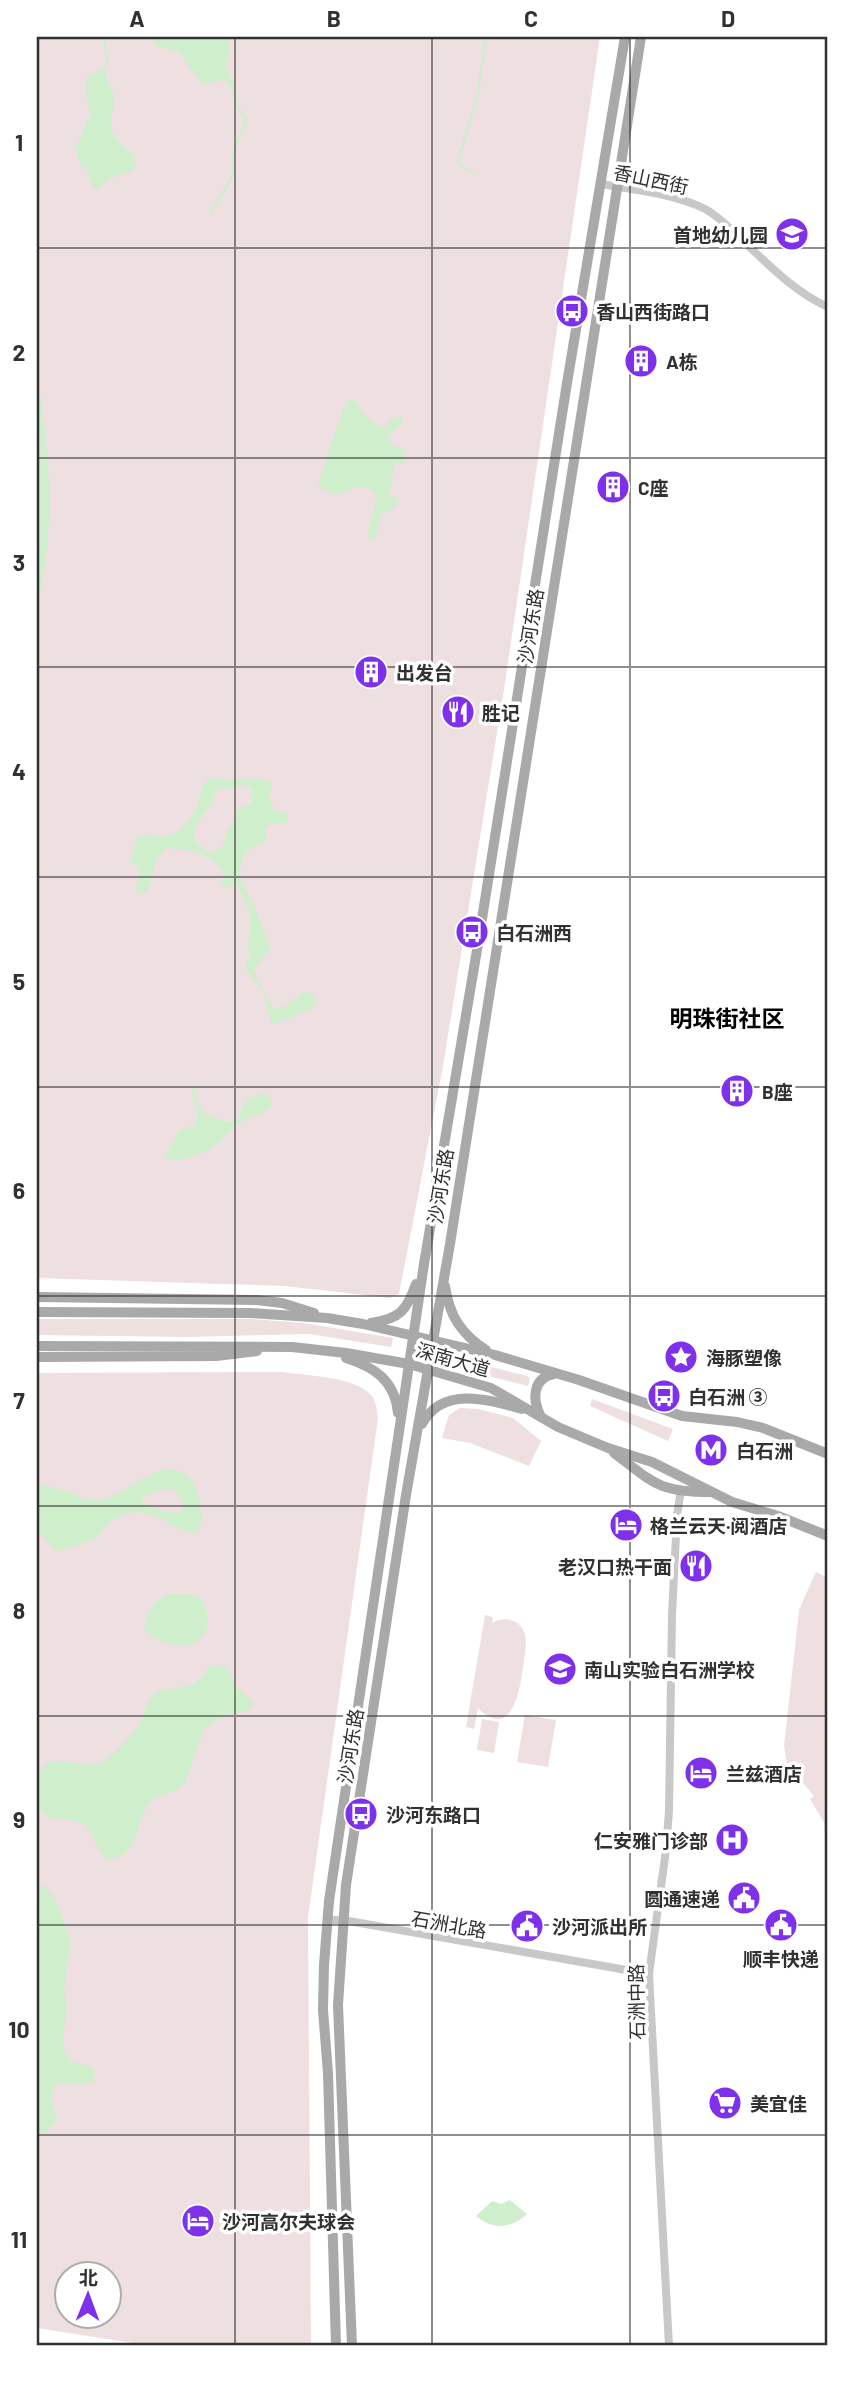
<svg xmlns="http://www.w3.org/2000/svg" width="865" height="2383" font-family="Barlow,'Noto Sans SC',sans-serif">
<rect width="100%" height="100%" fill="#fff"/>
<g fill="#eedfe0" fill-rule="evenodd">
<path d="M 37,37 L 600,37 L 505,683 L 443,1066 L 399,1294 L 390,1298 L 285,1286 L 37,1278 Z"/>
<path d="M 37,1319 L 252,1319 L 304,1323 L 393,1338 L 391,1347 L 309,1334 L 188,1337 L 37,1335 Z"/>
<path d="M 452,1357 L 527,1376 L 530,1379 L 528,1386 L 452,1367 L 450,1364 Z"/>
<path d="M 280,1372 C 303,1375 358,1377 372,1396 C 376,1402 377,1410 378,1418 L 308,1917 L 311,2346 L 152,2346 L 37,2328 L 37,1373 ZM 66,2274 L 108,2274 L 108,2316 L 66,2316 Z"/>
<path d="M 592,1399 L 673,1429 L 668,1441 L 590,1406 Z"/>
<path d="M 460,1408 L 478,1409 L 513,1418 L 541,1441 L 529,1466 L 470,1443 L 442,1438 L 449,1415 Z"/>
<path d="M 816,1572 L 828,1578 L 828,1839 L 825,1839 L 824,1822 L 810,1799 L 814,1796 L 787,1764 L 784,1746 L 799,1610 Z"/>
<path d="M 485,1615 L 493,1617 L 492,1623 C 509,1614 526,1622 526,1643 C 523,1665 519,1749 478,1708 L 474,1729 L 466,1727 Z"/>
<path d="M 525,1715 L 556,1720 L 548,1767 L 517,1762 Z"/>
<path d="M 482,1719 L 499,1722 L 494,1753 L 477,1750 Z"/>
</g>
<g fill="#cfeecb" fill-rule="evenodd">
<path d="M 148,37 L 228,37 C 233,47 226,56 228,67 C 228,76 235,80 233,90 L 225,80 L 204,84 L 199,81 L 179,51 L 158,47 Z"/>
<path d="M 107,67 C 104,79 110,82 113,93 C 115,100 113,108 112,115 C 107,136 120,143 134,155 L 136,162 L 133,170 L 111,178 L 96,189 L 92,187 L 88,172 L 80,164 L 75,148 L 90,116 L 86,90 L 87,77 Z"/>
<path d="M 37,371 C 49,446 57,530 37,604 Z"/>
<path d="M 354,399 C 363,411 367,425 385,427 L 391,419 L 401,416 L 401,424 L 390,435 L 388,440 L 395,447 L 405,449 L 403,464 L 395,462 L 389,496 L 401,498 L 392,510 L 382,514 L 374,539 L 369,540 C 364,522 386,497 369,489 C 352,480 341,507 318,484 C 328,456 335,428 347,401 Z"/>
<path d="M 211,777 C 217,778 222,780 228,780 C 244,782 255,774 273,783 L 269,796 L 275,811 L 285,812 L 288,815 L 288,820 L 284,823 L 271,823 L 265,830 L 266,841 L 247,851 L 242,858 L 239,876 L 255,908 L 271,948 L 253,970 L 273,1008 C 287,1011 292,998 303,992 L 314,994 L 316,1000 L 313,1007 L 274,1025 L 271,1021 L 263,992 L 245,968 L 250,956 L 248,948 L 251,916 L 236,883 L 232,884 L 228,889 L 220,886 L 219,884 L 222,883 L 225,878 C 220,854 186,849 165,848 L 157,859 L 147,892 L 135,894 L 140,869 L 130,861 L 138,836 C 151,832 164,841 176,832 C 184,827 194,815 197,806 C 202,794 199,785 211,777 ZM 241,785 L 249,787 L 252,791 L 252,802 L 237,811 L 233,824 L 227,829 L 224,844 L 213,853 L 207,851 L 194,840 L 196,824 L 210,807 L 219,787 L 232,789 Z"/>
<path d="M 195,1085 L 197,1100 L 204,1113 L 225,1122 L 231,1122 L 240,1117 C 240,1102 250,1098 263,1093 L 270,1097 L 273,1103 C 265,1117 252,1114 241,1122 C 232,1128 225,1138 216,1145 C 202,1155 181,1162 164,1159 L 179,1130 L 194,1126 L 198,1117 L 191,1089 Z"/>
<path d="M 166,1469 C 174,1470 182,1471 188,1476 C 199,1485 206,1523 197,1534 C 177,1531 160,1514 140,1512 C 129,1511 112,1519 105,1527 C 101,1532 103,1532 98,1536 C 89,1542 68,1547 56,1552 L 41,1534 L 37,1534 L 37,1484 L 69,1492 L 87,1500 L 105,1500 L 153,1473 ZM 164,1489 L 176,1491 C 181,1499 186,1504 180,1513 L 165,1512 L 143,1503 L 142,1497 Z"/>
<path d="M 168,1594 C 176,1594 187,1593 195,1596 C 202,1599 206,1606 207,1613 C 215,1653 163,1654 144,1628 C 147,1611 153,1602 168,1594 Z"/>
<path d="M 212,1665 L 225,1665 C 230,1671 231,1680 236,1686 C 243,1693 249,1696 253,1705 L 248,1711 L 227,1715 L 205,1728 L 185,1783 C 175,1795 155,1792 147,1806 C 134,1828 140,1856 107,1859 C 96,1851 95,1837 87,1827 C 72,1810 28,1835 38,1781 C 39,1774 41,1767 48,1763 C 65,1755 86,1772 106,1760 C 114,1755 134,1733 139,1725 C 145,1715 144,1704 153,1696 C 163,1686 181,1690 193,1684 C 202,1679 205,1671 212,1665 Z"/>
<path d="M 37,1883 L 46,1888 L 56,1901 L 71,1940 L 64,1990 L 67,2002 L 63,2041 L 65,2053 L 72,2062 L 91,2066 L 95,2073 L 93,2082 C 83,2085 69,2083 57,2084 C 47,2097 54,2105 57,2119 L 48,2131 L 37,2135 Z"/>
<path d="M 510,2200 L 527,2214 C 511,2229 492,2230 476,2216 L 492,2201 L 501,2204 Z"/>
</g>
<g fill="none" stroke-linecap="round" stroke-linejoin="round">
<g stroke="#cfeecb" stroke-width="2.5">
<path d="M 105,37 L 107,67"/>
<path d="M 475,174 L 460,166 L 458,160 L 477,98 L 486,37"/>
<path d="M 211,213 L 233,175 L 233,151 L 246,122 L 244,115 L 236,105 L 233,90"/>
</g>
<g stroke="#c8c8c8" stroke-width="8">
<path d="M 600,184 C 632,189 676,194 705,209 C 718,216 729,227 739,237 C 767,263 793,291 828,307"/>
<path d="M 327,1920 L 343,1920 L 649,1974"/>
<path d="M 669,2346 L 649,1974 L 666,1850 L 669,1811 L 672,1615 L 677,1515 L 681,1490"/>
</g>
<g stroke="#a9a9a9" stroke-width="10">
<path d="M 445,1286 C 449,1315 461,1334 486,1350"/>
<path d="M 37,1297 L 257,1300 L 282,1303 L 314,1313"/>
<path d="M 37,1312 L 250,1313 L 327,1318 L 363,1324 L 495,1355 L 579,1380 L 682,1416 L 737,1422 L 763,1428 L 828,1454"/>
<path d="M 371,1323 C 400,1319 407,1310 416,1284"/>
<path d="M 37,1346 L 292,1347 L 346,1353 L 409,1364 L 491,1388 L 558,1427 L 608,1448 L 652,1462 L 732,1502 L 778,1516 L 828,1536"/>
<path d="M 37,1357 L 216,1356 L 257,1351"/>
<path d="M 346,1358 C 375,1367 395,1381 398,1413"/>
<path d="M 541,1417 C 532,1400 532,1378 554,1374"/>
<path d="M 422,1424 C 443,1385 489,1400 522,1409"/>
<path d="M 614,1453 C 653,1482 657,1492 710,1492"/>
<path d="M 336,2346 L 328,2073 L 323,2010 L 324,1965 L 329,1901 L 424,1264 L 478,944 L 567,383 L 625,37"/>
<path d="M 352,2346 L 338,2005 L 346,1885 L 406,1495 L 450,1244 L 641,37"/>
</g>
</g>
<path fill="none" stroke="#313131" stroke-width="2" stroke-opacity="0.55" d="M 235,37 L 235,2346M 432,37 L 432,2346M 630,37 L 630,2346M 37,248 L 828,248M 37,458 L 828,458M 37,667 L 828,667M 37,877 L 828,877M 37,1087 L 828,1087M 37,1296 L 828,1296M 37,1506 L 828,1506M 37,1716 L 828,1716M 37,1925 L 828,1925M 37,2135 L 828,2135"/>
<defs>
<symbol id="school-disc" viewBox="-11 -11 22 22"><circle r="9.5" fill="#7e30eb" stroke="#fff"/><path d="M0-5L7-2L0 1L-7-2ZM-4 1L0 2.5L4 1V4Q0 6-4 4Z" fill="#fff"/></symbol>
<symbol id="bus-disc" viewBox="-11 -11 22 22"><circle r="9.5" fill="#7e30eb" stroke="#fff"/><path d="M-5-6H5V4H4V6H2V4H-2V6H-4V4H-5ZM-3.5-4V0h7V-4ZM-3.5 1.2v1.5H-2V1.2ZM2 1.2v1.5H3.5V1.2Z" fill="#fff"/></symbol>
<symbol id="building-disc" viewBox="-11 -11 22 22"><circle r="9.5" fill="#7e30eb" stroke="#fff"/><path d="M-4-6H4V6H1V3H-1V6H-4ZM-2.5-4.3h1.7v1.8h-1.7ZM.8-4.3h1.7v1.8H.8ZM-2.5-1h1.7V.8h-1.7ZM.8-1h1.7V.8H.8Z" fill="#fff"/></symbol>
<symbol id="restaurant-disc" viewBox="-11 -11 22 22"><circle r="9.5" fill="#7e30eb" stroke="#fff"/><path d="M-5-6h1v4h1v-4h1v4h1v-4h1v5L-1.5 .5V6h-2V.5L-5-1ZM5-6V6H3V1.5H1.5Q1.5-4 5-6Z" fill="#fff"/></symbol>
<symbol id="sight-disc" viewBox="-11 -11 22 22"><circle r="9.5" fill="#7e30eb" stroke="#fff"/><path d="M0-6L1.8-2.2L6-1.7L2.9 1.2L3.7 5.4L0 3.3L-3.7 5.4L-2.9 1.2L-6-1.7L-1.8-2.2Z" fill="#fff"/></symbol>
<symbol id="metro-disc" viewBox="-11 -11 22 22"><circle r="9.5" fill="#7e30eb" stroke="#fff"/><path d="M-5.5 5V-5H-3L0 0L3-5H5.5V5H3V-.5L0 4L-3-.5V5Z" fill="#fff"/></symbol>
<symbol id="hotel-disc" viewBox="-11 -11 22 22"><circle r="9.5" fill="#7e30eb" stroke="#fff"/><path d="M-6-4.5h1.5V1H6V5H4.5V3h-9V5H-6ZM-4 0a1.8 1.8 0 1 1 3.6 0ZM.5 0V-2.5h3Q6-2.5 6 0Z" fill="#fff"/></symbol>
<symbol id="hospital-disc" viewBox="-11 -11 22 22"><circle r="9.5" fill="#7e30eb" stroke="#fff"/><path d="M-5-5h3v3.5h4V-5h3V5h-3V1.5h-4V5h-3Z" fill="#fff"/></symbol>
<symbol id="civic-disc" viewBox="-11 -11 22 22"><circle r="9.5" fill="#7e30eb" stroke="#fff"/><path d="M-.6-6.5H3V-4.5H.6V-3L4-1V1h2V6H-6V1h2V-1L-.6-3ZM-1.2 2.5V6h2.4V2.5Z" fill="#fff"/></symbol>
<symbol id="supermarket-disc" viewBox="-11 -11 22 22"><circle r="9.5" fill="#7e30eb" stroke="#fff"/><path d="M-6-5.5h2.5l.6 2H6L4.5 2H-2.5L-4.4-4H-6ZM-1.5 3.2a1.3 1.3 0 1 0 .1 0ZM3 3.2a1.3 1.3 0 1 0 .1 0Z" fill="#fff"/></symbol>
</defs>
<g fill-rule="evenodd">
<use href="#school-disc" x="773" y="215" width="38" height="38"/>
<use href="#bus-disc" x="553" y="292" width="38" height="38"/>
<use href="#building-disc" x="622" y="342" width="38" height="38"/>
<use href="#building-disc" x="594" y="468" width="38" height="38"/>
<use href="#building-disc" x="352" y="653" width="38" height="38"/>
<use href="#restaurant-disc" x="439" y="693" width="38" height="38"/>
<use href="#bus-disc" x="453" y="913" width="38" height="38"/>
<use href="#building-disc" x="718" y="1072" width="38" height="38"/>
<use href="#sight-disc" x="662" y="1338" width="38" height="38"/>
<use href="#bus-disc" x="645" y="1377" width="38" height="38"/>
<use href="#metro-disc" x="692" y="1431" width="38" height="38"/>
<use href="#hotel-disc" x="607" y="1506" width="38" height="38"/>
<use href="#restaurant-disc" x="677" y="1547" width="38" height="38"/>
<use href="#school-disc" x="541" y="1650" width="38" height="38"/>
<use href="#hotel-disc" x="682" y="1754" width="38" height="38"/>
<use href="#bus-disc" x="342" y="1795" width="38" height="38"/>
<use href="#hospital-disc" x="713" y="1821" width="38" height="38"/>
<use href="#civic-disc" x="725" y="1879" width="38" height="38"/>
<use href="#civic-disc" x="762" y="1906" width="38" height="38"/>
<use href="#civic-disc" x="508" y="1907" width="38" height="38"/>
<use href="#supermarket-disc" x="706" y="2084" width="38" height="38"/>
<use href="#hotel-disc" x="179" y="2202" width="38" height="38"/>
</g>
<g text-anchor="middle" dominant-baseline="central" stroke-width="7" stroke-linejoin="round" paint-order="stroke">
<g font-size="19" fill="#313131" stroke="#fff">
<text transform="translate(651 179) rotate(12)">香山西街</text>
<text transform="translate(530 626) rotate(-81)">沙河东路</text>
<text transform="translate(440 1186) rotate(-81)">沙河东路</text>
<text transform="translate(453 1359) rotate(16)">深南大道</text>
<text transform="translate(350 1746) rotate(-81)">沙河东路</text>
<text transform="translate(449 1924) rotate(10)">石洲北路</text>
<text transform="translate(636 2002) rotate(-91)">石洲中路</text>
</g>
<g font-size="19" font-weight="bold" fill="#313131" stroke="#fff" text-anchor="start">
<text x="768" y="234" text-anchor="end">首地幼儿园</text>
<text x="596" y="311">香山西街路口</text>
<text x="666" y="361">A栋</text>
<text x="638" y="487">C座</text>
<text x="396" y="672">出发台</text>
<text x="482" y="712">胜记</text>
<text x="496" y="932">白石洲西</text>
<text x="762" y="1091">B座</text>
<text x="706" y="1357">海豚塑像</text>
<text x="688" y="1396">白石洲 ③</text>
<text x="736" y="1450">白石洲</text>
<text x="650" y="1525">格兰云天·阅酒店</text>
<text x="672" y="1566" text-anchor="end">老汉口热干面</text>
<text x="584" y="1669">南山实验白石洲学校</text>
<text x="726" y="1773">兰兹酒店</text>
<text x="386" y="1814">沙河东路口</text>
<text x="708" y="1840" text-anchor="end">仁安雅门诊部</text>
<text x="720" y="1898" text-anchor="end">圆通速递</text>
<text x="552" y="1926">沙河派出所</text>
<text x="781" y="1958" text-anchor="middle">顺丰快递</text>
<text x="750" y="2103">美宜佳</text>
<text x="222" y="2221">沙河高尔夫球会</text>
</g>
<g font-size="23" font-weight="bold" fill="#000" stroke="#fff">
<text x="727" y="1018">明珠街社区</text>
</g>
</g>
<rect width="865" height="2383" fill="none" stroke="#ffffff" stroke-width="77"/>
<g transform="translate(88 2295) rotate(1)"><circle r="33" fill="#ffffff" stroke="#adadad" stroke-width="2"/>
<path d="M0-5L12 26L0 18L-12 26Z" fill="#7e30eb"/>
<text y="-10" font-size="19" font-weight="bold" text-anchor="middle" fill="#313131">北</text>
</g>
<rect x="38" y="38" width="788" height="2306" fill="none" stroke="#313131" stroke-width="2.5"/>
<g font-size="23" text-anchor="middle" font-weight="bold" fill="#313131">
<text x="137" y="27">A</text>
<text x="334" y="27">B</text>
<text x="531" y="27">C</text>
<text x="728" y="27">D</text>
<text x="19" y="151">1</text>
<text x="19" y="361">2</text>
<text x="19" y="571">3</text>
<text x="19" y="780">4</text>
<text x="19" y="990">5</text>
<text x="19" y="1199">6</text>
<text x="19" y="1409">7</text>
<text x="19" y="1619">8</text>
<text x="19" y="1828">9</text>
<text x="19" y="2038">10</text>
<text x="19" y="2248">11</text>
</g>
</svg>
